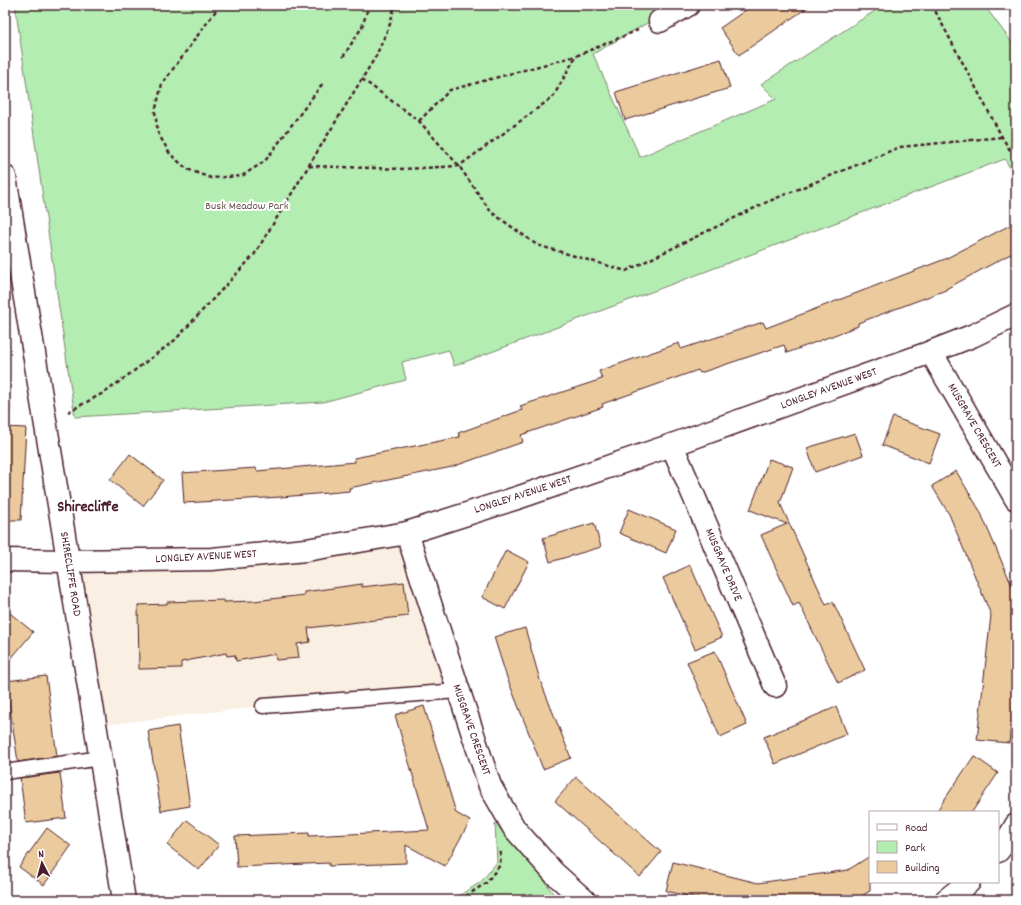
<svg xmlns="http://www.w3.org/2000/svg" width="1021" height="905" font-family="Dekko,sans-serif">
<rect width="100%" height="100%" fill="#fff"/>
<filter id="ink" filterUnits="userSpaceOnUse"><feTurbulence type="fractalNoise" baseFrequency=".025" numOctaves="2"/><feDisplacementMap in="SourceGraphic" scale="8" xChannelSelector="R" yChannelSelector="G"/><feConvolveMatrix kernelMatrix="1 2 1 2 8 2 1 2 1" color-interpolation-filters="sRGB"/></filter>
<g filter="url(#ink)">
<g fill="#f9efe2">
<path d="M 5,348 L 13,412 L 5,410 Z"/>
<path d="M 407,533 L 458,691 L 263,706 L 95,726 L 68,561 Z"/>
</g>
<g fill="#b3edb2" stroke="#7e866e">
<path d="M 15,5 L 649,5 L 656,18 L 593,54 L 640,157 L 776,99 L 761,84 L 884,5 L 984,5 L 1016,48 L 1016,180 L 1005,159 L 454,366 L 449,350 L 402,362 L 406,380 L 323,402 L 75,417 Z"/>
<path d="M 495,823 L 542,877 L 554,895 L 551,900 L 452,900 L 481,882 L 497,862 Z"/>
</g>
<g fill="#ebcb9d" stroke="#4a1f2b">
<path d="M 753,5 L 811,5 L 739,55 L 720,28 Z"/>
<path d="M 721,59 L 730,88 L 625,120 L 616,92 Z"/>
<path d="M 1016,222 L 1016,251 L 946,289 L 946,290 L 858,323 L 858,326 L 787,353 L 784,345 L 700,373 L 698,370 L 602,404 L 603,407 L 521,435 L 523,442 L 452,467 L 349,488 L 350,491 L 281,497 L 184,503 L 182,473 L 256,468 L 257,471 L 355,462 L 354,458 L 460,437 L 458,433 L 522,410 L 520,406 L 602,379 L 599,371 L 679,343 L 681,349 L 763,322 L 766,328 L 945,259 Z"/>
<path d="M 893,417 L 940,434 L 929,463 L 882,445 Z"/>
<path d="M 5,427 L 26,428 L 21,520 L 5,520 Z"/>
<path d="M 855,433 L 863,455 L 815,472 L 807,448 Z"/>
<path d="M 130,454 L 163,480 L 143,506 L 110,480 Z"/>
<path d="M 769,459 L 793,467 L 780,503 L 826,605 L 833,602 L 865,670 L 838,683 L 799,603 L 793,606 L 761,535 L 787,524 L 750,510 Z"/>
<path d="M 956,471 L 980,511 L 1016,595 L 1016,679 L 1009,743 L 977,740 L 991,615 L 949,514 L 932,486 Z"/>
<path d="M 629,509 L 676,529 L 666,553 L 619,533 Z"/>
<path d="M 594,523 L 601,547 L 550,562 L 543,538 Z"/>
<path d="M 506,550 L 529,562 L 505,609 L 482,597 Z"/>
<path d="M 690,565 L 722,637 L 695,649 L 663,578 Z"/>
<path d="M 404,582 L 408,616 L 308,628 L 310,642 L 297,644 L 299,658 L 276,660 L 275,654 L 236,661 L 235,655 L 227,656 L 226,653 L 181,662 L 181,668 L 139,669 L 138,605 L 167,604 L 167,602 L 224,600 L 224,602 L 254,601 L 304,595 L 304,592 L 362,584 L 362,587 Z"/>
<path d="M 5,609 L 33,632 L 5,666 Z"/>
<path d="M 525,628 L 540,680 L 571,758 L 543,769 L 506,675 L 494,637 Z"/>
<path d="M 715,651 L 747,725 L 720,737 L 687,662 Z"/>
<path d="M 46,676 L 57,756 L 18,762 L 6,681 Z"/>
<path d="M 424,706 L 456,813 L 470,821 L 445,866 L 406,845 L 406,863 L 329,866 L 329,863 L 237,867 L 235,836 L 309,833 L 309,836 L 429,830 L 395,715 Z"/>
<path d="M 836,707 L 847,734 L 775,764 L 764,737 Z"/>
<path d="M 178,726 L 190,806 L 161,811 L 148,731 Z"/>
<path d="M 974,756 L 998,773 L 972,812 L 936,812 Z"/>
<path d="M 60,773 L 66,818 L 26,823 L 20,778 Z"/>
<path d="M 576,777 L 661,852 L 640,877 L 555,801 Z"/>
<path d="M 187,820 L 219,845 L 199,870 L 167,845 Z"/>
<path d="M 47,828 L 71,846 L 44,885 L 19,867 Z"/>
<path d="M 870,856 L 870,891 L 855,900 L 706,900 L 666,891 L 673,862 L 758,883 L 848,870 Z"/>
</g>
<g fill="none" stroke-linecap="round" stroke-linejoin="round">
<defs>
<g id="lane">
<path d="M 263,706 L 458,691"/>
<path d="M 5,772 L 101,758"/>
</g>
<g id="street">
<path d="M 660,21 L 688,5"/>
<path d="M 931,352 L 1016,499"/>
<path d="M 672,445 L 775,686"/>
<path d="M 407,533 L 490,786 L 514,828 L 554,873 L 584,900"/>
<path d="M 5,560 L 68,561 L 212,559 L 306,550 L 407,533 L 520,497 L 672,445 L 931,352 L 972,336 L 1016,315"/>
<path d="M 998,851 L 1011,834 L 1016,825"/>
<path d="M 946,900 L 969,882"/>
</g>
<path id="secondary" d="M 5,177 L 124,900"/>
</defs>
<use href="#lane" stroke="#4a1f2b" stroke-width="17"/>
<use href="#street" stroke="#4a1f2b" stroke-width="25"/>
<use href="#secondary" stroke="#4a1f2b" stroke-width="25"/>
<g stroke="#4a1f2b" stroke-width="2.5" stroke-dasharray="4 3" stroke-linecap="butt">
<path d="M 220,5 L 162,84 L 155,112 L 158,133 L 170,154 L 187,169 L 211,178 L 242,176 L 265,161 L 323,83"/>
<path d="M 932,5 L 1002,137 L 1016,160"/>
<path d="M 343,57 L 362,27 L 369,5"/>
<path d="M 362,79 L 419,121 L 459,166 L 491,212 L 537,245 L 626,271 L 767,202 L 900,147 L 1002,137"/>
<path d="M 419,121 L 450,90 L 576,56 L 638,30"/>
<path d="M 309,166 L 404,169 L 459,166 L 553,97 L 576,56"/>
<path d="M 68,412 L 107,391 L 175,340 L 254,255 L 376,56 L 390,24 L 395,5"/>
<path d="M 460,900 L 486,883 L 500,865 L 501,849"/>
</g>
<use href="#lane" stroke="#fff" stroke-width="14"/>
<use href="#street" stroke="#fff" stroke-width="22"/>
<use href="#secondary" stroke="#fff" stroke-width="22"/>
</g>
</g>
<g text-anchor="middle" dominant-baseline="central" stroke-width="4" stroke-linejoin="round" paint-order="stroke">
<g font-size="12" fill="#64524d" stroke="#fff">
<text x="247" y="206">Busk Meadow Park</text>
</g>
<g font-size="12" fill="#4a1f2b" stroke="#fff">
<text transform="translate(829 389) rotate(-20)">LONGLEY AVENUE WEST</text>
<text transform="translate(974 426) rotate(60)">MUSGRAVE CRESCENT</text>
<text transform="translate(523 495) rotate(-18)">LONGLEY AVENUE WEST</text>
<text transform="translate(206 557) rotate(-3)">LONGLEY AVENUE WEST</text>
<text transform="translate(723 565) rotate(67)">MUSGRAVE DRIVE</text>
<text transform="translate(70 574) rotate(81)">SHIRECLIFFE ROAD</text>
<text transform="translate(471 730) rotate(71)">MUSGRAVE CRESCENT</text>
</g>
<g font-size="16" font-weight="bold" fill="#4a1f2b" stroke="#fff">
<text x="88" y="507">Shirecliffe</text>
</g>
</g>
<rect width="1021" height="905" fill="none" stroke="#fff" stroke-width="20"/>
<rect x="10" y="10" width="1001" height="885" fill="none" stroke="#4a1f2b" stroke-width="1.5" filter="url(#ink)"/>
<rect x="869" y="811" width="130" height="72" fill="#ffffff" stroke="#b7a5aa"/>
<rect x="877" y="824" width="20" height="6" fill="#ffffff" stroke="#b7a5aa"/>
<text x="905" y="831" font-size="12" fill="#4a1f2b">Road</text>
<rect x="877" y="841" width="20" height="12" fill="#b3edb2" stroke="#b7a5aa"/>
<text x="905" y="851" font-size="12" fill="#4a1f2b">Park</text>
<rect x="877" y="861" width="20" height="12" fill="#ebcb9d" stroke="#b7a5aa"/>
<text x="905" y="871" font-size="12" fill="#4a1f2b">Building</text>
<g transform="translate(42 863) rotate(354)" stroke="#ffffff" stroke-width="3" paint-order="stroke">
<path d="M0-3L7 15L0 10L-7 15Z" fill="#4a1f2b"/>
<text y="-6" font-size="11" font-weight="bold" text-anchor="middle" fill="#4a1f2b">N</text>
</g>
</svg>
